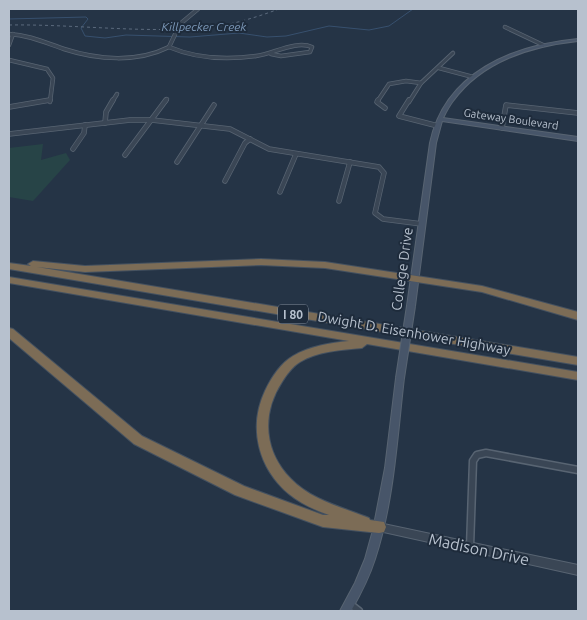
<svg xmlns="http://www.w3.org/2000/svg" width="587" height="620" font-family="Ubuntu,sans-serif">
<rect width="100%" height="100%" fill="#253446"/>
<path fill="#274447" d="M 43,144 L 41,160 L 66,153 L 70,160 L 33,201 L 9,197 L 9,148 Z"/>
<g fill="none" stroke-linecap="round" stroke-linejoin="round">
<path stroke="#37506e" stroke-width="1" d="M 9,19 L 86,17 L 88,19 L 81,28 L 85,36 L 105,38 L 126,35 L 190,37 L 239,33 L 267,37 L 286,36 L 329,26 L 369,30 L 389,26 L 413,9"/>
<defs>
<g id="minor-far2">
<path d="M 198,9 L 180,24 L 169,47 C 197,59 227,60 256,56 C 273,54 296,40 312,47 L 310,52 L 281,56 L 271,54"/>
<path d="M 505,27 L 543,45"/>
<path d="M 9,34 C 29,35 46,43 64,49 C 98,60 137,63 169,47"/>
<path d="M 9,45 L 13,34"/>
<path d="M 9,60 L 47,69 L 53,78 L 50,102"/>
<path d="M 439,68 L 473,77"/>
<path d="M 112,102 L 117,94"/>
<path d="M 165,102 L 167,99"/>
<path d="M 377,102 L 389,84 L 406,81 L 421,83"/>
<path d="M 409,102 L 421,83 L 453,53"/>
</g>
<g id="minor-far1">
<path d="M 378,100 L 377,102 L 385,108"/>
<path d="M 409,100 L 399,116 L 438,126"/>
<path d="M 9,107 L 50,100"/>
<path d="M 105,123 L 106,112 L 113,100"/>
<path d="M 502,128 L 506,105 L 578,113"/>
<path d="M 9,134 L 130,120 L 152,120 L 230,129 L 269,149 L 379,167 L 384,173 L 375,213 L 383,219 L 422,224"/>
<path d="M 73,149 L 84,133 L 85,125"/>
<path d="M 125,155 L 166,100"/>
<path d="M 177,162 L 214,105"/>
<path d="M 225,181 L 245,143 L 250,139"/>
<path d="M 280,192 L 296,154"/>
<path d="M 339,201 L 350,162"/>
</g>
<g id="minor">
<path d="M 470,547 L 473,461 L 477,455 L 486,453 L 578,470"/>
<path d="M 350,604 L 359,611"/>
</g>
<path id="tertiary" d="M 379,523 L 578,565 L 578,575 L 379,531 L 376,530 L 374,527 L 376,524 Z"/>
<g id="secondary">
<path d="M 578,39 L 578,41 C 531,46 482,61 453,101 C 449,106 446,112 443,118 L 578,137 L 578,141 L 442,121 L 436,143 L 415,306 L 411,309 L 408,308 L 407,306 L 430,143 C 445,72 513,45 578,39 Z"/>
<path d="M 400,375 L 403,376 L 404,378 C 397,438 394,501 375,559 C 369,578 360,595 351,611 L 340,611 L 355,583 L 365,559 L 373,530 L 385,468 L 396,378 L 397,376 Z"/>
</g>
<g id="motorway">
<path d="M 261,259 L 325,262 L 482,286 L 578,312 L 578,320 L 482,292 L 325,268 L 261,265 L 85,272 L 37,267 L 578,357 L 578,365 L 9,269 L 9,263 L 31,266 L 28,264 L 33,261 L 85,266 Z"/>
<path d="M 9,277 L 578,372 L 578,380 L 367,344 L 362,348 C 341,350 318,351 300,362 C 292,367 287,374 282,382 C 261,414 264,452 291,479 C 311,500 342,507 369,518 L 370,520 L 384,522 L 386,527 L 384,532 L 379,533 L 323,527 L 235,495 L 134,444 L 9,338 L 9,328 L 13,329 L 142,436 L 244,486 L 323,515 L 329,515 C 315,510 301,504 289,494 C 258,468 248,427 265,391 C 271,378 281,363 293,356 C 310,346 330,343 349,341 L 9,283 Z"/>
</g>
</defs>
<use href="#minor-far2" stroke="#586472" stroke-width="4.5"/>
<use href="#minor-far1" stroke="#586472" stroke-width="5.5"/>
<use href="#minor" stroke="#586472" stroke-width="9"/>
<use href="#tertiary" stroke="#586472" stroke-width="2"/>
<use href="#secondary" stroke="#586472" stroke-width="2"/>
<use href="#motorway" stroke="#445160" stroke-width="2"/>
<use href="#minor-far2" stroke="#3a4655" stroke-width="3"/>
<use href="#minor-far1" stroke="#3a4655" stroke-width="4"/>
<use href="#minor" stroke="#3a4655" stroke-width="6"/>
<use href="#tertiary" fill="#3a4655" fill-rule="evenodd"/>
<use href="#secondary" fill="#475569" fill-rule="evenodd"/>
<use href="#motorway" fill="#7c6c56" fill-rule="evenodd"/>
<path stroke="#5b6a7d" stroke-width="1" stroke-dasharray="3 3" stroke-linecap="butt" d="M 9,25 C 77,24 145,34 212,27 C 235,24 257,17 279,9"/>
<defs>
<path id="secondary-bridge" d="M 400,378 L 411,306"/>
</defs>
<use href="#secondary-bridge" stroke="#586472" stroke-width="10" stroke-linecap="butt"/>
<use href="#secondary-bridge" stroke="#475569" stroke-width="8"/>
</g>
<g text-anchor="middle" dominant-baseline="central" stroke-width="4" stroke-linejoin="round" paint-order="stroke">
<g font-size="11" fill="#b7c1ce" stroke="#1e2b3b">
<text transform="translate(511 119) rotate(8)">Gateway Boulevard</text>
</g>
<g font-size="12" font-style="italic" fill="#7c98b8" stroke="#1e2b3b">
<text x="204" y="26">Killpecker Creek</text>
</g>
<rect fill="#1e2b3b" stroke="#8994a2" stroke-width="1" x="278" y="304.5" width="30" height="19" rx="4"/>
<g font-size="12" font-weight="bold" fill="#b7c1ce">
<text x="293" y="314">I 80</text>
</g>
<g font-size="14" fill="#b7c1ce" stroke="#1e2b3b">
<text transform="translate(402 269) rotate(-82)">College Drive</text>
<text transform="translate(414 333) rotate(10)">Dwight D. Eisenhower Highway</text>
</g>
<g font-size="16" fill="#b7c1ce" stroke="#1e2b3b">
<text transform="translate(479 549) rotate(12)">Madison Drive</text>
</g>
</g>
<rect width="587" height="620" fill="none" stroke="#b7c1ce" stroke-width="20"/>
</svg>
